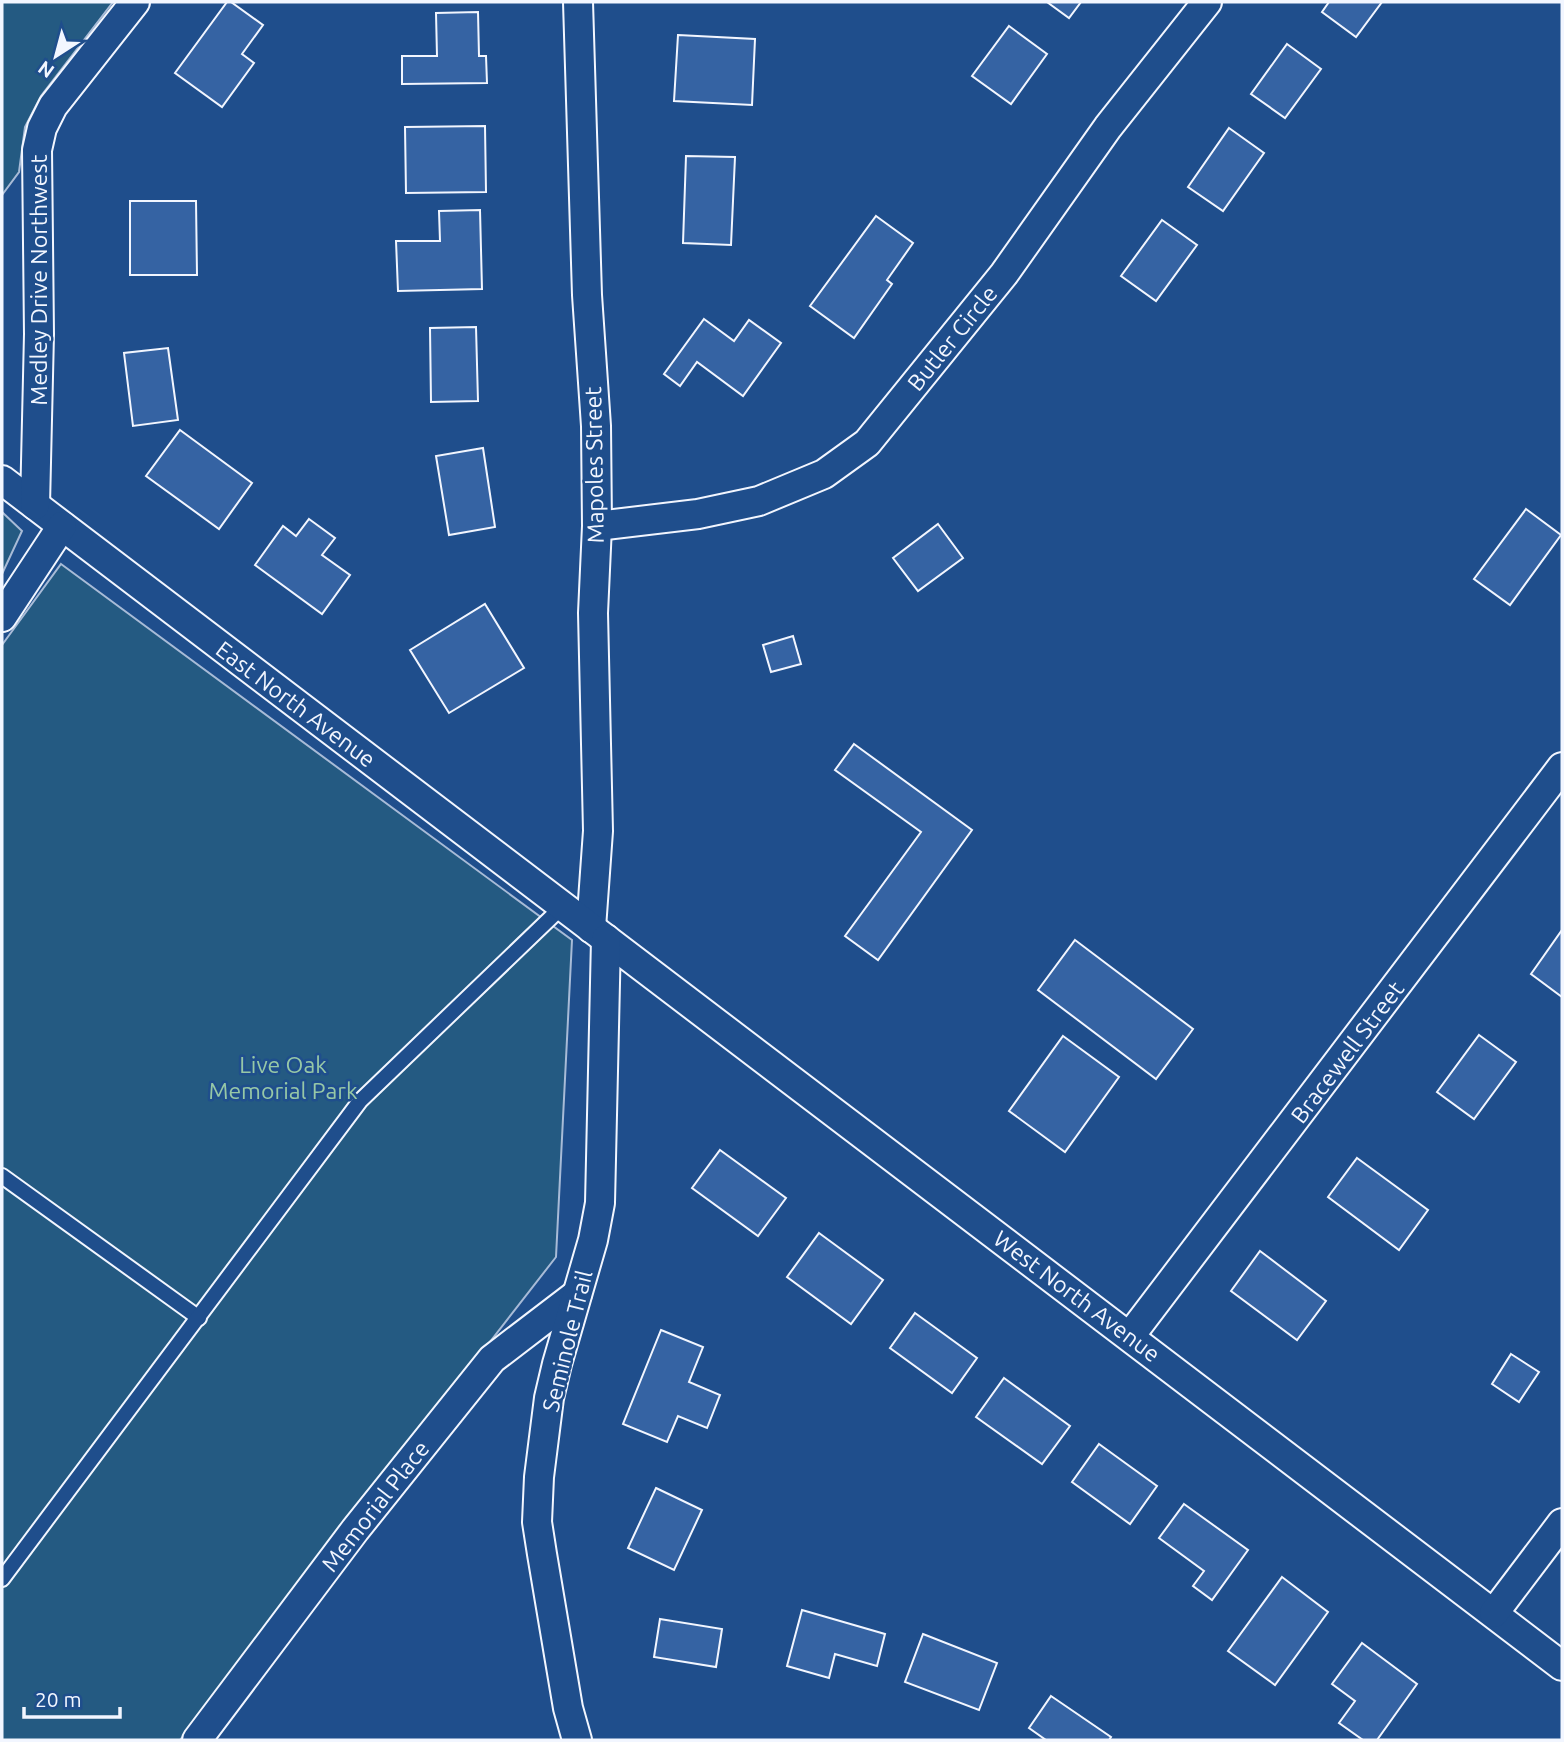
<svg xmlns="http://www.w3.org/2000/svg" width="1564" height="1742" font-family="Ubuntu,sans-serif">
<rect width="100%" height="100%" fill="#1f4e8c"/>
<g fill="#245a82" stroke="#a8bbd7" stroke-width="2">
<path d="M 2,2 L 113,2 L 41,96 L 25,127 L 19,172 L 2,195 Z"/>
<path d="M 2,512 L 22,531 L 2,574 Z"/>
<path d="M 61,564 L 572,940 L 556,1257 L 180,1740 L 2,1740 L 2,645 Z"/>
</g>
<g fill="#3563a3" stroke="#f2f6ff" stroke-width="2">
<path d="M 227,2 L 231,2 L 263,25 L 242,54 L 254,63 L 222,107 L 175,73 Z"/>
<path d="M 1047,2 L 1081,2 L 1069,18 Z"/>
<path d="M 1329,2 L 1382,2 L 1356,37 L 1322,12 Z"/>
<path d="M 478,12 L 479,56 L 486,56 L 487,83 L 402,84 L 402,56 L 437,56 L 436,13 Z"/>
<path d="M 1009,26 L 1047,54 L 1011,104 L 972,76 Z"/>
<path d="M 678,35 L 755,39 L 752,105 L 674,101 Z"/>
<path d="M 1287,44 L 1321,69 L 1285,118 L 1251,94 Z"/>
<path d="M 485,126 L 486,192 L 406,193 L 405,127 Z"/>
<path d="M 1229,128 L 1264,153 L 1223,211 L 1188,187 Z"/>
<path d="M 686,156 L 735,157 L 731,245 L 683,243 Z"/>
<path d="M 130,201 L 196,201 L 197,275 L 130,275 Z"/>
<path d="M 480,210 L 482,289 L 398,291 L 396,241 L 440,241 L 439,211 Z"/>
<path d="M 876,216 L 913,243 L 887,280 L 892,284 L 854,338 L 810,306 Z"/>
<path d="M 1162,220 L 1197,245 L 1156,301 L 1121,276 Z"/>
<path d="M 704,319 L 734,341 L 749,320 L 781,343 L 743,396 L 697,362 L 680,386 L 664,374 Z"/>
<path d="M 476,327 L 478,401 L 431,402 L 430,328 Z"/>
<path d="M 168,348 L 178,420 L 133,426 L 124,353 Z"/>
<path d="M 180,430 L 252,483 L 219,529 L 146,476 Z"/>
<path d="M 483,448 L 495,527 L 449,535 L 436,456 Z"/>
<path d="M 1526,509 L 1561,535 L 1510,605 L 1474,579 Z"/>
<path d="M 309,519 L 335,538 L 322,555 L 350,575 L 322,614 L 255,565 L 283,526 L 296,536 Z"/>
<path d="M 938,524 L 963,558 L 918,591 L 893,558 Z"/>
<path d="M 485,604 L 524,668 L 449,713 L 410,650 Z"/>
<path d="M 793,636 L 801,664 L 771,672 L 763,645 Z"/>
<path d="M 854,744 L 972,830 L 878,960 L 845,936 L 921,832 L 835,770 Z"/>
<path d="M 1562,930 L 1562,997 L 1531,974 Z"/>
<path d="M 1075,940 L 1193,1029 L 1156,1079 L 1038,990 Z"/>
<path d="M 1479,1035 L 1516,1062 L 1474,1119 L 1437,1092 Z"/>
<path d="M 1063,1036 L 1119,1077 L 1065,1152 L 1009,1111 Z"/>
<path d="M 720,1150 L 786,1198 L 758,1236 L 692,1188 Z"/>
<path d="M 1357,1158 L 1428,1210 L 1399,1250 L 1328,1197 Z"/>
<path d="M 819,1233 L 883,1280 L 851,1324 L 787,1277 Z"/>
<path d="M 1260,1251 L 1326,1301 L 1297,1340 L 1231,1291 Z"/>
<path d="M 915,1313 L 977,1358 L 952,1393 L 890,1348 Z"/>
<path d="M 661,1330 L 703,1347 L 689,1382 L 720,1395 L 707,1428 L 678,1416 L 667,1442 L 623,1424 Z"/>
<path d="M 1511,1354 L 1539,1372 L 1519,1402 L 1492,1384 Z"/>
<path d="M 1004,1378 L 1070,1426 L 1042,1464 L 976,1417 Z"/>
<path d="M 1099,1444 L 1157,1486 L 1130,1524 L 1072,1482 Z"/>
<path d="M 656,1488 L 702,1510 L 674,1570 L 628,1548 Z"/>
<path d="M 1184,1504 L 1248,1550 L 1212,1600 L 1193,1586 L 1204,1571 L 1159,1538 Z"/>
<path d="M 1282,1577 L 1328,1612 L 1275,1685 L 1228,1651 Z"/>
<path d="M 802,1610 L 885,1634 L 877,1666 L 835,1654 L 829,1678 L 787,1666 Z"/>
<path d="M 660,1619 L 722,1629 L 716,1667 L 654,1657 Z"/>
<path d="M 923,1634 L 997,1663 L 979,1710 L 905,1682 Z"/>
<path d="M 1362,1643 L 1417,1684 L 1377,1740 L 1363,1740 L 1339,1723 L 1355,1701 L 1332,1684 Z"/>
<path d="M 1051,1696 L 1111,1737 L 1109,1740 L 1046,1740 L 1029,1728 Z"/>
</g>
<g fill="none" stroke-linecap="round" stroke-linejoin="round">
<defs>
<g id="service">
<path d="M 2,1176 L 199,1318"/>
<path d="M 2,1579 L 360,1101 L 563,906"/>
</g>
<g id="minor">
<path d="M 578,2 L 587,295 L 596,426 L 597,526 L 593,613 L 598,831 L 591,928"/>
<path d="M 2,480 L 1562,1666"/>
<path d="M 35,505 L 39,334 L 37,150 L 42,128 L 53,106 L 135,2"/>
<path d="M 597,526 L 698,514 L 759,501 L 824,474 L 867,443 L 1004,274 L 1108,127 L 1207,2"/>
<path d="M 2,617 L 62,526"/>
<path d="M 1130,1336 L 1562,767"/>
<path d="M 1494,1613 L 1562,1523"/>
<path d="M 197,1740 L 355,1530 L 492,1359 L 577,1294"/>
<path d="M 577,1740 L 568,1708 L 542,1554 L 537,1522 L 539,1477 L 549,1398 L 557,1364 L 593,1240 L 600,1203 L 606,939"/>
</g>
</defs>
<use href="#service" stroke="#f2f6ff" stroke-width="18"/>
<use href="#minor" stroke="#f2f6ff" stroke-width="32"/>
<use href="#service" stroke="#1f4e8c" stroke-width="14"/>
<use href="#minor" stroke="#1f4e8c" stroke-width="28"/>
</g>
<g text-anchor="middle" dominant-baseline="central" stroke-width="5" stroke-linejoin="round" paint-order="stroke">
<g font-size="23" fill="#f2f6ff" stroke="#1f4e8c">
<text transform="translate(38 280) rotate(-90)">Medley Drive Northwest</text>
<text transform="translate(952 338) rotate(-51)">Butler Circle</text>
<text transform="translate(594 465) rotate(-91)">Mapoles Street</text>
<text transform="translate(296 704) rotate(37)">East North Avenue</text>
<text transform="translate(1347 1052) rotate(-53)">Bracewell Street</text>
<text transform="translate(1077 1296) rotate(37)">West North Avenue</text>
<text transform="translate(567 1341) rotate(-76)">Seminole Trail</text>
<text transform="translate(375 1506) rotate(-52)">Memorial Place</text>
</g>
<g font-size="23" fill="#97c8a6" stroke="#1f4e8c">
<text x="283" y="1064">Live Oak<tspan x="283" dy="26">Memorial Park</tspan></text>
</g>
</g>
<rect width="1564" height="1742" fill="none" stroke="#f2f6ff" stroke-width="7"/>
<g transform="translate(56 56) rotate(216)" stroke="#1f4e8c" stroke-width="5" paint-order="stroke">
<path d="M0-5L12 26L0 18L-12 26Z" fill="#f2f6ff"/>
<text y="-10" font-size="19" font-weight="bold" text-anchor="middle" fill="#f2f6ff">N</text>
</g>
<path d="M24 1707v10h96v-10" fill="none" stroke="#f2f6ff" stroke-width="3.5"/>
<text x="35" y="1707" font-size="21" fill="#f2f6ff" stroke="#1f4e8c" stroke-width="5" paint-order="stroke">20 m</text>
</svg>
